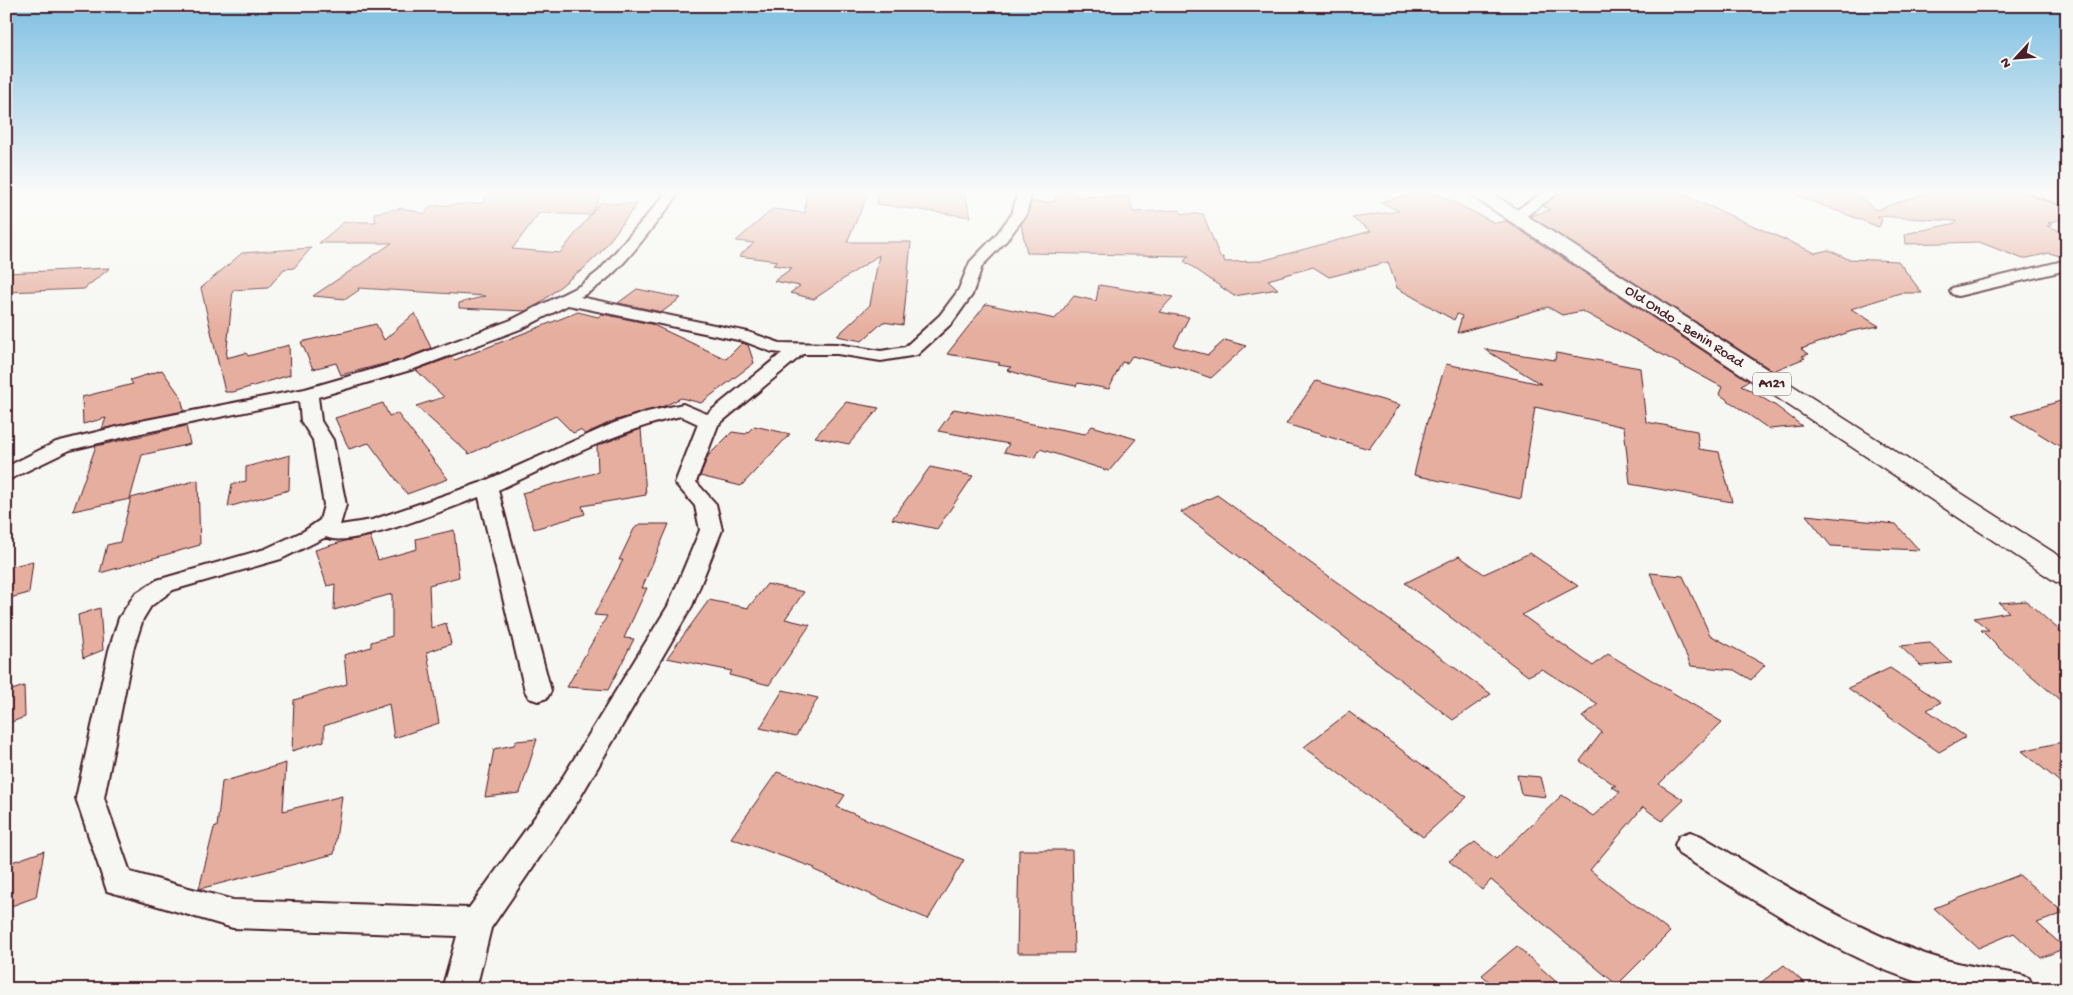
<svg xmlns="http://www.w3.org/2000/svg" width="2073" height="995" font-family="'Gochi Hand',sans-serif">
<rect width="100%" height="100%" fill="#f6f6f2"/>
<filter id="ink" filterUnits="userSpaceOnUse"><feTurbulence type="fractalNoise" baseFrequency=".02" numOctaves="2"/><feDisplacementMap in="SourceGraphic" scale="10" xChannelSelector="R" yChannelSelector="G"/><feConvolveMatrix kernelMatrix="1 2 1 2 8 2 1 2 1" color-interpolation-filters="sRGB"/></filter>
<g filter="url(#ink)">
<g fill="#e6ae9e" stroke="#4a1f2b">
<path d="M 486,192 L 602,192 L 591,215 L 539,213 L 512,249 L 560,253 L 600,203 L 637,204 L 601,252 L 580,272 L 578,272 L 539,304 L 525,311 L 459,308 L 459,303 L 486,296 L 358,288 L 359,290 L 346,299 L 313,296 L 392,243 L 319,243 L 344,222 L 376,222 L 374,213 L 402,208 L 425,214 L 430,206 L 483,203 Z"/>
<path d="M 806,192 L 869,192 L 847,242 L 911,242 L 903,325 L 883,322 L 862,341 L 837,336 L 870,305 L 879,255 L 814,299 L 790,293 L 800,286 L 774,281 L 792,268 L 773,265 L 778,261 L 739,256 L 754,243 L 736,241 L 773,209 L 805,213 Z"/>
<path d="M 878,192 L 964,192 L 971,217 L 877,204 Z"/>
<path d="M 1058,192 L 1077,192 L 1077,197 L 1129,196 L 1133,212 L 1180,210 L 1182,214 L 1203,214 L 1220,257 L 1223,257 L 1225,262 L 1261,261 L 1371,231 L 1352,218 L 1399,211 L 1381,202 L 1417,192 L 1433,192 L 1495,223 L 1506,221 L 1749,381 L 1741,385 L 1776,406 L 1802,426 L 1769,429 L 1719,394 L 1722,387 L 1582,311 L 1562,315 L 1548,307 L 1457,333 L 1462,316 L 1457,314 L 1454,320 L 1397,288 L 1388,262 L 1329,277 L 1313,267 L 1268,280 L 1278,289 L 1234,296 L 1184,261 L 1189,256 L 1027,253 L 1021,224 L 1028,215 L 1031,202 L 1055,202 L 1054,197 L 1058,197 Z"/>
<path d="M 1561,192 L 1677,192 L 1815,253 L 1829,250 L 1848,259 L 1898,261 L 1922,293 L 1900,293 L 1851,309 L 1879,326 L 1852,331 L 1801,349 L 1809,354 L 1802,356 L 1805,358 L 1773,371 L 1530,216 L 1550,210 L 1543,206 Z"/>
<path d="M 1793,192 L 1855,193 L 1876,210 L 1928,192 L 2028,192 L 2033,197 L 2065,207 L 2060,209 L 2067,213 L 2067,217 L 2048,223 L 2052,224 L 2047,226 L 2067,233 L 2067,258 L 2049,253 L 2023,259 L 1979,242 L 1906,244 L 1905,234 L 1956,223 L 1956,221 L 1877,216 L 1882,220 L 1879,227 L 1793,194 Z"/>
<path d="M 311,248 L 294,268 L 284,269 L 268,288 L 233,290 L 226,358 L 246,353 L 248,356 L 289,345 L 290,375 L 233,392 L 225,392 L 201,288 L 242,253 Z"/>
<path d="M 110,268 L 84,289 L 6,292 L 6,273 Z"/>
<path d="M 1099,285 L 1173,297 L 1159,312 L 1189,317 L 1174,346 L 1208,355 L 1225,340 L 1246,346 L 1211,378 L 1173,365 L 1172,366 L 1132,356 L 1127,363 L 1122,362 L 1109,389 L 1078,383 L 1076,386 L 1033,378 L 1007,370 L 1011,367 L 998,365 L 1000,363 L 947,354 L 986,304 L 1055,319 L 1074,296 L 1096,301 Z"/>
<path d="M 637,289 L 681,298 L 662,312 L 618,303 Z"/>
<path d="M 578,312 L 598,317 L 602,314 L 651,324 L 726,359 L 742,343 L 748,345 L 754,363 L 701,403 L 681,398 L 664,406 L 613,421 L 585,434 L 580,430 L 573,433 L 556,416 L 469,454 L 416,406 L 444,397 L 416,370 L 452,357 L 455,360 Z"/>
<path d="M 415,313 L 431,348 L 403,359 L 341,375 L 336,363 L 313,369 L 301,342 L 376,324 L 384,340 Z"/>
<path d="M 1484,349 L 1555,360 L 1556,353 L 1640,368 L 1646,422 L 1697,431 L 1699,449 L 1719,452 L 1732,502 L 1630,484 L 1624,427 L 1535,407 L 1521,499 L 1414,475 L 1426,425 L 1446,364 L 1541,384 Z"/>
<path d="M 162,370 L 181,397 L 184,411 L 102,429 L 106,418 L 83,424 L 82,397 L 133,384 L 130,380 Z"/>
<path d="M 1316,381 L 1400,405 L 1369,449 L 1286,424 Z"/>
<path d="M 2067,399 L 2067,451 L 2011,416 Z"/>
<path d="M 846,402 L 879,408 L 849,444 L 815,437 Z"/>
<path d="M 383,403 L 389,416 L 397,413 L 448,479 L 407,494 L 369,443 L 349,449 L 335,418 Z"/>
<path d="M 954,409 L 1085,434 L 1092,426 L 1136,439 L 1109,471 L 1040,449 L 1035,458 L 1004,452 L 1009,444 L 938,431 Z"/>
<path d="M 186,426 L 190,444 L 142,455 L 130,499 L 73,511 L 96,446 Z"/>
<path d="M 754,426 L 790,434 L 741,486 L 700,476 L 708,456 L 732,432 L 746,434 Z"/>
<path d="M 641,429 L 646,495 L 582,506 L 585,514 L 534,529 L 522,493 L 598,472 L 597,446 Z"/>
<path d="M 290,455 L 289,490 L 228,507 L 232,484 L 246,481 L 246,467 Z"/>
<path d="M 930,467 L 973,476 L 937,529 L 892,519 Z"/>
<path d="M 198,480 L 200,545 L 100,573 L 107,545 L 120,542 L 131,498 Z"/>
<path d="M 1217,495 L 1491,694 L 1453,720 L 1181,512 Z"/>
<path d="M 1806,515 L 1896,524 L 1919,550 L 1831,546 Z"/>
<path d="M 639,524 L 669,524 L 642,588 L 647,588 L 624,638 L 634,639 L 608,690 L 567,687 L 607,616 L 594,615 L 623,560 L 619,560 L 634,529 Z"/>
<path d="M 454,530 L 459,577 L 429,585 L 431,628 L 446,623 L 451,644 L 427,652 L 439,723 L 394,738 L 389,704 L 324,726 L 324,741 L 292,751 L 294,700 L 347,684 L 344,655 L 371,647 L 371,642 L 392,636 L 392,594 L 334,610 L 335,584 L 327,586 L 315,550 L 345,541 L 370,536 L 378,560 L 417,549 L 416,539 Z"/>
<path d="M 1530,553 L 1578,586 L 1522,615 L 1593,666 L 1608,654 L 1722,722 L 1659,784 L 1684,800 L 1662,821 L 1643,807 L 1590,870 L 1670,932 L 1617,985 L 1491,880 L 1482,890 L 1449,861 L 1475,842 L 1496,859 L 1562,795 L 1593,816 L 1620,792 L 1611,786 L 1616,786 L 1580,761 L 1602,732 L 1582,717 L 1598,704 L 1542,669 L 1528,676 L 1405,583 L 1459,556 L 1484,574 Z"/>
<path d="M 33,561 L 29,593 L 6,599 L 6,568 Z"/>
<path d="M 1650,573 L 1683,576 L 1710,635 L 1765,665 L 1751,680 L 1734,670 L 1691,666 Z"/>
<path d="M 767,584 L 804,592 L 785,619 L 810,625 L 769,685 L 729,675 L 732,671 L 667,658 L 709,600 L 748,608 Z"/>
<path d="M 2026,601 L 2067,637 L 2067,706 L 2001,650 L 1981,630 L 1989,630 L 1974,618 L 2009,612 L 1999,603 Z"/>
<path d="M 100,608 L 103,650 L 83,658 L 78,615 Z"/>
<path d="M 1930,643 L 1952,663 L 1921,666 L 1900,646 Z"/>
<path d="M 1890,668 L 1941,702 L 1927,710 L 1966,737 L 1939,752 L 1848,688 Z"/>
<path d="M 24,686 L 25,717 L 6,724 L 6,692 Z"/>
<path d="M 783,690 L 818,698 L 796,736 L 760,728 Z"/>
<path d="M 1349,712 L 1467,797 L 1423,837 L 1304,747 Z"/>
<path d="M 537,739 L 520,793 L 485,797 L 494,749 L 514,745 L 516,741 Z"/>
<path d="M 2067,741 L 2067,788 L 2022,751 Z"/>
<path d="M 286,763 L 283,811 L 342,796 L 334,854 L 199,889 L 214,828 L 217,827 L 222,782 Z"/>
<path d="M 777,772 L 845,795 L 837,807 L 964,860 L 928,919 L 814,870 L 815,868 L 731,838 Z"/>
<path d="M 1517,775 L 1541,777 L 1546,797 L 1521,794 Z"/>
<path d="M 1019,850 L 1072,850 L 1074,953 L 1017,953 Z"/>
<path d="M 44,851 L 36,897 L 6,908 L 6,864 Z"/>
<path d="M 2019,875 L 2064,913 L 2037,923 L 2065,948 L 2041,958 L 2014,933 L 1978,948 L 1934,908 Z"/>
<path d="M 1517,946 L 1564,989 L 1497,989 L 1482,975 Z"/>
<path d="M 1784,965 L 1811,989 L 1752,989 Z"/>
</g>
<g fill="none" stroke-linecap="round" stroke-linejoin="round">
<defs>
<g id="street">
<path d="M 664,192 L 678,192 L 673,202 C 646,234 618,279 580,297 L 748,332 L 780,343 L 837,344 L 881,351 L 905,347 L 940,315 L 958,291 L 970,262 L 996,235 L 1012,214 L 1018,192 L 1032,192 L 1026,215 L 1006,241 L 982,266 L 972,295 L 952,323 L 917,355 L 881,361 L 837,354 L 803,354 L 718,425 L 696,482 L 716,504 L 722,530 L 692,606 L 578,801 L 491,928 L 476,989 L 442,989 L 457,936 L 233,928 L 107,891 L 76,798 L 109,650 L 119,618 L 135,594 L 157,580 L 265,549 L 304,531 L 320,520 L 324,505 L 313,440 L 301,421 L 299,401 L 141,433 L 70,450 L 6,481 L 6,467 L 56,442 L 141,421 L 305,389 L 402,361 L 511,320 L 581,285 L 599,271 L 662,198 ZM 568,305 L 743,341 L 772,352 L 782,353 L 707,414 L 683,404 L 647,412 L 614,423 L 480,483 L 372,520 L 340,525 L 346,505 L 333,440 L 321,421 L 318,397 L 414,369 L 523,328 ZM 681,416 L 698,424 L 675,483 L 695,506 L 700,530 L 668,606 L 558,785 L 469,908 L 233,900 L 130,872 L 104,798 L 133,650 L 143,619 L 151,606 L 173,590 L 281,559 L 326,537 C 349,550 452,507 479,497 L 525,691 L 529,698 L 538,701 L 547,698 L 551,691 L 498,490 C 557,463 617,430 681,416 Z"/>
<path d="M 1543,192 L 1559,192 L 1521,220 L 1511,220 L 1509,217 L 1511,214 Z"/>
<path d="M 2032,192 L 2052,192 L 2067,197 L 2067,206 L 2034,195 Z"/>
<path d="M 2067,260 L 2067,270 L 1958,296 L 1952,294 L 1950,291 L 1952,288 Z"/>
<path d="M 1690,832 L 1701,836 C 1774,879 1845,925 1925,954 C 1946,961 1970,966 1992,970 C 2005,972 2017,973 2029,978 L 2034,989 L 1942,989 C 1848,965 1761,904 1679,854 L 1675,845 L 1679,836 Z"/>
</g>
<path id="primary" d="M 1469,192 L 1490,192 L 2067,561 L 2067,585 L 2056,582 L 1472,196 Z"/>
</defs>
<use href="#street" stroke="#4a1f2b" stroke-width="4"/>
<use href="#primary" stroke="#4a1f2b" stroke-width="3"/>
<use href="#street" fill="#f6f6f2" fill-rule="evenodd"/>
<use href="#primary" fill="#f6f6f2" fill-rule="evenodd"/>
</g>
</g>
<linearGradient id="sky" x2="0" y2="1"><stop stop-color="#7ebfe2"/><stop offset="0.58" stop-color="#fbfbf9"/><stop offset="1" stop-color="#fbfbf9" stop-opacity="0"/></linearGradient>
<rect width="2073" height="331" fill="url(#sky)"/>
<g text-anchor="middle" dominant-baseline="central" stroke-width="4" stroke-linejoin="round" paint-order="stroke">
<rect fill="#f6f6f2" stroke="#7e6067" stroke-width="1" x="1753" y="372.5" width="38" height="23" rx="4"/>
<g font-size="14" font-weight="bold" fill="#4a1f2b">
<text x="1772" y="384">A121</text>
</g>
<g font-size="15" fill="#4a1f2b" stroke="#f6f6f2">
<text transform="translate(1684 327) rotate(33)">Old Ondo - Benin Road</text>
</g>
</g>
<rect width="2073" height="995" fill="none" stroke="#f6f6f2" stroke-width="25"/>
<rect x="12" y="12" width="2048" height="970" fill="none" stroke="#4a1f2b" stroke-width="2" filter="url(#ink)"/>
<g transform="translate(2016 58) rotate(244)" stroke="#f6f6f2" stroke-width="4" paint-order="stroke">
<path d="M0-4L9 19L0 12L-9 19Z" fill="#4a1f2b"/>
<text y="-8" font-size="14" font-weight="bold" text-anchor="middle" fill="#4a1f2b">N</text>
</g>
</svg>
